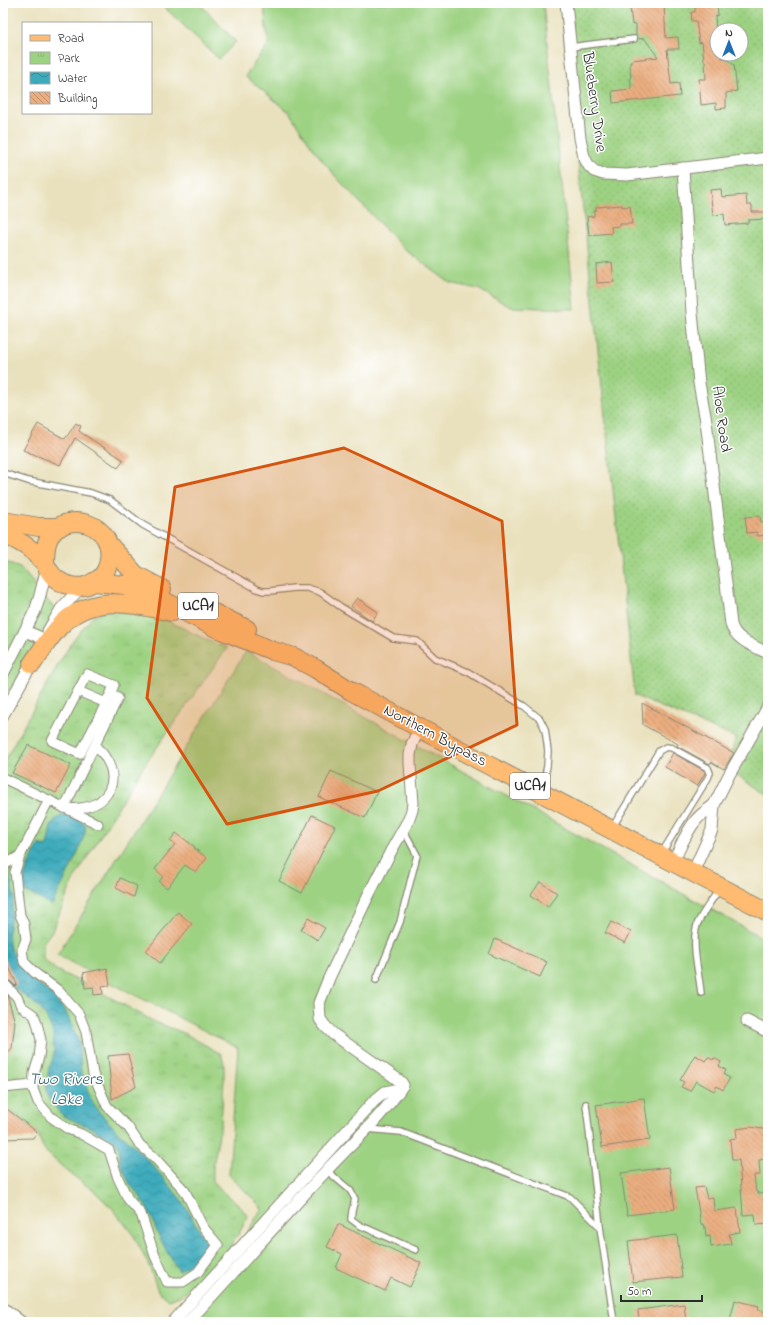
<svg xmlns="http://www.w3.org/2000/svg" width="771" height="1325" font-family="'Indie Flower',sans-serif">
<defs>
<pattern id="park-tufts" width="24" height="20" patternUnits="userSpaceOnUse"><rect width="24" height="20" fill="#9dd282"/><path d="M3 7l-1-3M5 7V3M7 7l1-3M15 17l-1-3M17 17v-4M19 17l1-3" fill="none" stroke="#87b470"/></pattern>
<pattern id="garden-dots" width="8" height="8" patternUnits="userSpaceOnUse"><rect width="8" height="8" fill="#9dd282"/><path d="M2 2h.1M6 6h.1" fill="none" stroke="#87b470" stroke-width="1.8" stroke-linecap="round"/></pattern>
<pattern id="water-waves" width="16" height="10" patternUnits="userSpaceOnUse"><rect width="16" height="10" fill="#3eabbc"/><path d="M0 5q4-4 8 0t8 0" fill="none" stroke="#348b99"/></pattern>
<pattern id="building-back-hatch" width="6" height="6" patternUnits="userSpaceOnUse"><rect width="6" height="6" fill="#ebae80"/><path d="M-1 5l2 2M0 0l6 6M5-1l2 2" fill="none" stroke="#bf8e69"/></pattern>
</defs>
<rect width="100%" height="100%" fill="#fff"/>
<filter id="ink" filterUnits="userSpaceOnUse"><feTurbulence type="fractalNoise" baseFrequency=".025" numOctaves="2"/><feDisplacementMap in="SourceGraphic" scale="8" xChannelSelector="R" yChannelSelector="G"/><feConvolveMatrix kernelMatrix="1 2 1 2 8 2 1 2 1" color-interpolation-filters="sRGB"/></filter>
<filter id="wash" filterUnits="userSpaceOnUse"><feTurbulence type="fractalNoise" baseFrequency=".012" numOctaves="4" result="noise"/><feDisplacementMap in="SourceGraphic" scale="16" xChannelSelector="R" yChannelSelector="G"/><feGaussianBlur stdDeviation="0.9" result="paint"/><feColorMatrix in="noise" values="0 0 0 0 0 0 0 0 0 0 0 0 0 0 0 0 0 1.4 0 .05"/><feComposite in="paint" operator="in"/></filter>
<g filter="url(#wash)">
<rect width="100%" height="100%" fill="#e9e1bd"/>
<g fill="#9dd282" stroke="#647e56">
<path d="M 160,3 L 199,3 L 236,42 L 219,59 Z"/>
<path d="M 264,3 L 543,3 L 575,309 L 511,307 L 478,289 L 450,283 L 404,249 L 337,178 L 314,150 L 289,112 L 245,76 L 269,43 L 266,28 Z"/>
<path d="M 246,651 L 768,941 L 768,1322 L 193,1322 L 262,1208 L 229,1175 L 238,1048 L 57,955 Z"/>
</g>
<g fill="url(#park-tufts)" stroke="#647e56">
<path d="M 3,561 L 20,567 L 58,613 L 3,701 Z"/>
<path d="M 113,609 L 156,615 L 209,641 L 227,648 L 141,770 L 74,879 L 52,931 L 43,943 L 43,959 L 56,970 L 93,988 L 155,1022 L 184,1033 L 221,1054 L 224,1064 L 224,1081 L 221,1123 L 213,1167 L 213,1181 L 225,1194 L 237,1203 L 248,1216 C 234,1246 201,1292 168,1300 L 158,1291 L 150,1268 L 134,1236 L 113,1209 L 94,1191 L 67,1171 L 44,1150 L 37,1132 L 3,1106 L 3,1059 L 12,1048 L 15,1022 L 12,1009 L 8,998 L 3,991 L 3,763 L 59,663 L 74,639 L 93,616 Z"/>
</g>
<path fill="url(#garden-dots)" stroke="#647e56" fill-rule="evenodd" d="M 561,3 L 768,3 L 768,795 L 728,769 L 736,738 L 635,696 ZM 717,30 L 741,30 L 741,54 L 717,54 Z"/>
<g fill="url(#water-waves)" stroke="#346b74">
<path d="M 66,815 C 72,816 82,818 85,824 C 90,835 58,892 52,905 L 26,892 C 17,881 34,856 39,844 L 46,847 C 52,834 46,819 66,815 Z"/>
<path d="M 3,857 L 8,870 L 14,898 L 8,933 L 9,943 L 10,949 L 18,961 L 33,981 L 52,995 L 66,1012 L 79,1043 L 81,1071 L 85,1083 L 91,1099 L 99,1112 L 120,1134 L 126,1138 L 146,1158 L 171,1187 L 182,1201 L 202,1235 L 210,1246 L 192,1263 L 179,1271 L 167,1252 L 156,1230 L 153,1220 L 139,1194 L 131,1186 L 125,1174 L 120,1162 L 119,1148 L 115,1141 L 89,1127 L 63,1116 L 50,1101 L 47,1095 L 46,1087 L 49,1068 L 52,1061 L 54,1052 L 53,1034 L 51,1027 L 45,1015 L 40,1008 L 16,989 L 3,976 Z"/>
</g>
<g id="blocks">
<g fill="url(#building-back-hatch)">
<path d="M 649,3 L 660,3 L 664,5 L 666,38 L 678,37 L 679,49 L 667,49 L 671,84 L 679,83 L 680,96 L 613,103 L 612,91 L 631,89 L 630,62 L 632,62 L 632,60 L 658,57 L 644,38 L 640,39 L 638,38 L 636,36 L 636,24 L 632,25 L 630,7 L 634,4 Z"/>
<path d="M 717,4 L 718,15 L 715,16 L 717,54 L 722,54 L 722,58 L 725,58 L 734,65 L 737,91 L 726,93 L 726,108 L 716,109 L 716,103 L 701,105 L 699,79 L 706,79 L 705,61 L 704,61 L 702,42 L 699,43 L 696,21 L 692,21 L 691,12 L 695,12 L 695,6 Z"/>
<path d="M 721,189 L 722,197 L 746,195 L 747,205 L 752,205 L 752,212 L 768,212 L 768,219 L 748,220 L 748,223 L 725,225 L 724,214 L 713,215 L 710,190 Z"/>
<path d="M 622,205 L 622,207 L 630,206 L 632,224 L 620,224 L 620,226 L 611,227 L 612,233 L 589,235 L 587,217 L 594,216 L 594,211 L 596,211 L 596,207 Z"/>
<path d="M 612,262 L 614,282 L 597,283 L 596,264 Z"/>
<path d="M 76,423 L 81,426 L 79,431 L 83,434 L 124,460 L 118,468 L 75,438 L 60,465 L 23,450 L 38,424 L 65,439 Z"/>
<path d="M 760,516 L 761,522 L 768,522 L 767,535 L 757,536 L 757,532 L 747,533 L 745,517 Z"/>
<path d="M 357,598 L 378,612 L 372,621 L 351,606 Z"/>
<path d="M 642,703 L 734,753 L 724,769 L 711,762 L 710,764 L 677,746 L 678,744 L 643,725 Z"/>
<path d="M 28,745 L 71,765 L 56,793 L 12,773 Z"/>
<path d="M 673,753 L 705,771 L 705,773 L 697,786 L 665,767 Z"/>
<path d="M 331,771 L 377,792 L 365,818 L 319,797 Z"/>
<path d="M 312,815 L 335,826 L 302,893 L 279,881 Z"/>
<path d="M 176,833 L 195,847 L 194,848 L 207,858 L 196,872 L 185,865 L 167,888 L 159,882 L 163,876 L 155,869 L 175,844 L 170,841 Z"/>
<path d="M 120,878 L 137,886 L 134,897 L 116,888 Z"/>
<path d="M 540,882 L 557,893 L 548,907 L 531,895 Z"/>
<path d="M 178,912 L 192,924 L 160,963 L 146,951 Z"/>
<path d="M 308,918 L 325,928 L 318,940 L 301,930 Z"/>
<path d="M 611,922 L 631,932 L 625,943 L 605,933 Z"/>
<path d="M 495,939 L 547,962 L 540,977 L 489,954 Z"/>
<path d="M 3,955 L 17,984 L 15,986 L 7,978 L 3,976 Z"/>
<path d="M 107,968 L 110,985 L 102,986 L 103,994 L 94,995 L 93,987 L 85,988 L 83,973 Z"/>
<path d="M 3,991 L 9,997 L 8,998 L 15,1022 L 12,1048 L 3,1059 Z"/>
<path d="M 128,1054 L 136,1087 L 112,1099 L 108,1056 Z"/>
<path d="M 695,1055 L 705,1061 L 708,1057 L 713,1060 L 714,1058 L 721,1062 L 719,1066 L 726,1070 L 724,1075 L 730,1078 L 723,1090 L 717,1086 L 714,1091 L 696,1081 L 690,1091 L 681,1087 L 684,1082 L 680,1080 Z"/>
<path d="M 644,1098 L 650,1140 L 602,1147 L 596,1105 Z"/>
<path d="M 3,1106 L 37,1132 L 33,1138 L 3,1139 Z"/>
<path d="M 751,1127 L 768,1130 L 768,1140 L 766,1140 L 767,1159 L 759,1160 L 760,1175 L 754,1175 L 756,1192 L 758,1192 L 758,1194 L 768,1193 L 768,1224 L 756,1225 L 755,1214 L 743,1215 L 739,1160 L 732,1160 L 730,1139 L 737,1138 L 736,1129 Z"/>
<path d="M 669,1167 L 675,1209 L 627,1215 L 621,1173 Z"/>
<path d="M 704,1187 L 707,1198 L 713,1197 L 714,1211 L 737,1208 L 740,1232 L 729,1234 L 731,1244 L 711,1247 L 710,1236 L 706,1237 L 705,1227 L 704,1227 L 703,1224 L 701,1225 L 695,1188 Z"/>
<path d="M 338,1224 L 421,1263 L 410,1287 L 391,1278 L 385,1291 L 336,1268 L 342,1254 L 327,1247 Z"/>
<path d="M 677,1235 L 682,1277 L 633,1282 L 628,1241 Z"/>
<path d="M 735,1300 L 759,1306 L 758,1310 L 768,1312 L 768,1322 L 731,1322 L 730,1320 Z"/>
<path d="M 684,1304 L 686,1322 L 639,1322 L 638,1310 Z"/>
</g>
</g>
</g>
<g filter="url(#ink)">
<use href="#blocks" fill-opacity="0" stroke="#8a8674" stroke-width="1"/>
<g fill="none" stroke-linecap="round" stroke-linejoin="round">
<defs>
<g id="service">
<path d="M 570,47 L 634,39"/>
<path d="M 3,473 L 28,481 L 91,493 L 110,500 L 143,525 L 257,589 L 263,591 L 270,591 L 294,588 L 307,588 L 320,592 L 341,607 L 393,638 L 417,641 L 435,658 L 468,672 L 524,706 L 540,719 L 545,729 L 548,751 L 547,766 L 542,790"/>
<path d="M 612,828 L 659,751 L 666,747 L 672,748 L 708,768 L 710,773 L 708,778 L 661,854"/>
<path d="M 376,980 L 400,922 L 417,855 L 403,829"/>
<path d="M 701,993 C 699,973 691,944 697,925 C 701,914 713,899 720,888"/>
<path d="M 586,1104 L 600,1226"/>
<path d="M 367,1129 L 401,1132 L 570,1197 L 600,1227 L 614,1322"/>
<path d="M 326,1170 L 350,1190 L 355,1199 L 352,1211 L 351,1219 L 359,1225 L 416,1250"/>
</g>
<g id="pedestrian">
<path d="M 78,691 L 106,703 L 108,698"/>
<path d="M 95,746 C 98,749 103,753 105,757 C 121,781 108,805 80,808 C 74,809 69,808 64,808 L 118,698 L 110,695 L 114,685 L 87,674 L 52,741 L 80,754 L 106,703"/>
<path d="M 3,778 L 98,824"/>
<path d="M 6,864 L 21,855"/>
<path d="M 3,982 L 17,997 L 21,1006 L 34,1015 L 37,1023 L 41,1040 L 39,1057 L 34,1073 L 33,1089 L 38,1102 L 51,1117 L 68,1129 L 81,1134 L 109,1150 L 118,1178 L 128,1199 L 141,1214 L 155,1256 L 167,1282 L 183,1282 L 198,1272 L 218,1245 L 203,1227 L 185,1191 L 154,1157 L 140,1145 L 128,1127 L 107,1106 L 93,1074 L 86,1032 L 79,1014 L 58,990 L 35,973 L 24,962 L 22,950 L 26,939 L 24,924 L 20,915 L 15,872 L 20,856 L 49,800"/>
<path d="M 3,1088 L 33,1085"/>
</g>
<g id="minor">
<path d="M 566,3 L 580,138 L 584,157 L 589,166 L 594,171 L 603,174 L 627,175 L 768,158"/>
<path d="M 683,168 L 692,313 L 699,383 L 706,421 L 731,624 C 734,639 755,647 768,653"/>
<path d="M 25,631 L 44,639"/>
<path d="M 48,631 L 61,609 L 81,587"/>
<path d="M 3,674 L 35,611 L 39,599 L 47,567"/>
<path d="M 3,715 L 34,659"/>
<path d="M 673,862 C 680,848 686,832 696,820 C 701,814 707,810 714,805"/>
<path d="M 693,872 L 712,830 L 714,805 L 729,775 L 768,707"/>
<path d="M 747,1021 L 768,1032"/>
<path d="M 3,1308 L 21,1322"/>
<path d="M 3,1321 L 4,1322"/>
<path d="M 173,1322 L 374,1101 L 385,1092 L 400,1089"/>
<path d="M 188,1322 C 234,1272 279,1221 326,1171 C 352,1143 381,1118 403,1085 L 401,1082 L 393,1076 L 333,1034 L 325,1026 L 320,1019 L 319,1003 L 329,978 L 367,898 L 391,851 L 409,819 L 412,810 L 413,803 L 410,764 L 410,755 L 412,744 L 420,727"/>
</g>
<g id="primary">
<path d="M 3,521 L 39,527 L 60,527"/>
<path d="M 3,534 C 18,540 33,549 43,561 C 45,563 46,566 48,569 C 53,578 61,584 72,586 C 83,589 91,584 100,578 C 106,573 108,567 109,559 C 115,525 68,508 50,536 C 45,544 45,553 45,562"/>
<path d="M 109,545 L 136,575 L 162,589"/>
<path d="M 94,582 L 124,585 L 153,595 L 216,628 L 273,651 L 294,657 L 316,669 L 351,691 L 490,766 L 768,912"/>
<path d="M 189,602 L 218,615 L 247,629"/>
<path d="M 32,664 C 41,651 49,638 60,626 C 92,592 132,604 172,612"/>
</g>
</defs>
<use href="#service" stroke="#8a8674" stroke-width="8"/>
<use href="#pedestrian" stroke="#8a8674" stroke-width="11"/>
<use href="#minor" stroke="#8a8674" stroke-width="13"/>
<use href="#primary" stroke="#8a8674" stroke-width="20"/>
<use href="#service" stroke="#fff" stroke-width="5.5"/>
<use href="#pedestrian" stroke="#fff" stroke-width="9"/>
<use href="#minor" stroke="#fff" stroke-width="11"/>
<use href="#primary" stroke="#febb71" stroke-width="18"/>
</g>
</g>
<path fill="#d5540f" fill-opacity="0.2" stroke="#d5540f" stroke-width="3" stroke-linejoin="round" d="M 344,448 L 502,521 L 517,725 L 378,791 L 227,824 L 147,698 L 175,487 Z"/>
<g text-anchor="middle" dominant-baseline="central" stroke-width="3" stroke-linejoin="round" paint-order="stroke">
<g fill="#fff" stroke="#6b6b6b" stroke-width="1">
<rect x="178" y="593" width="40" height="26" rx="3"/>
<rect x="510" y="773" width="40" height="26" rx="3"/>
</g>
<g font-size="15" font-weight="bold" fill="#2b2b2b">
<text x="198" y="606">UCA1</text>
<text x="530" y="786">UCA1</text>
</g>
<g font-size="16" fill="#2b2b2b" stroke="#fff">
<text transform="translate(594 102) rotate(82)">Blueberry Drive</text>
<text transform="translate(721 419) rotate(82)">Aloe Road</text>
<text transform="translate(435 736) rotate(28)">Northern Bypass</text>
</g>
<g font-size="17" font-style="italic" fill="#34656c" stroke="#fff">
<text x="66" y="1079">Two Rivers<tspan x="66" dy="20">Lake</tspan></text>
</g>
</g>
<rect width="771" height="1325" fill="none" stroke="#fff" stroke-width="16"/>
<rect x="22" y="22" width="130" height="92" fill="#ffffff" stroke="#aaaaaa"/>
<rect x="30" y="35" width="20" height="6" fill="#febb71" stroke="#aaaaaa"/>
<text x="58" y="42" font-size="12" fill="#2b2b2b">Road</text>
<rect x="30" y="52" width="20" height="12" fill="url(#park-tufts)" stroke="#aaaaaa"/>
<text x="58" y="62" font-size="12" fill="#2b2b2b">Park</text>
<rect x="30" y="72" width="20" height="12" fill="url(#water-waves)" stroke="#aaaaaa"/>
<text x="58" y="82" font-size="12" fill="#2b2b2b">Water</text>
<rect x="30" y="92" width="20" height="12" fill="url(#building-back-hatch)" stroke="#aaaaaa"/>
<text x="58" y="102" font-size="12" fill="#2b2b2b">Building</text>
<g transform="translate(729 42)"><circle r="19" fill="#ffffff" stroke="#aaaaaa"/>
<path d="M0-3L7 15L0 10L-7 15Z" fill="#1f6fb2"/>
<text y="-6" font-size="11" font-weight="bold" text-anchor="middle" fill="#2b2b2b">N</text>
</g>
<path d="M621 1295v6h81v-6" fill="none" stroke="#2b2b2b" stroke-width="2"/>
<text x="627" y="1295" font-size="12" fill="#2b2b2b" stroke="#ffffff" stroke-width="3" paint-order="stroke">50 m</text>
</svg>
